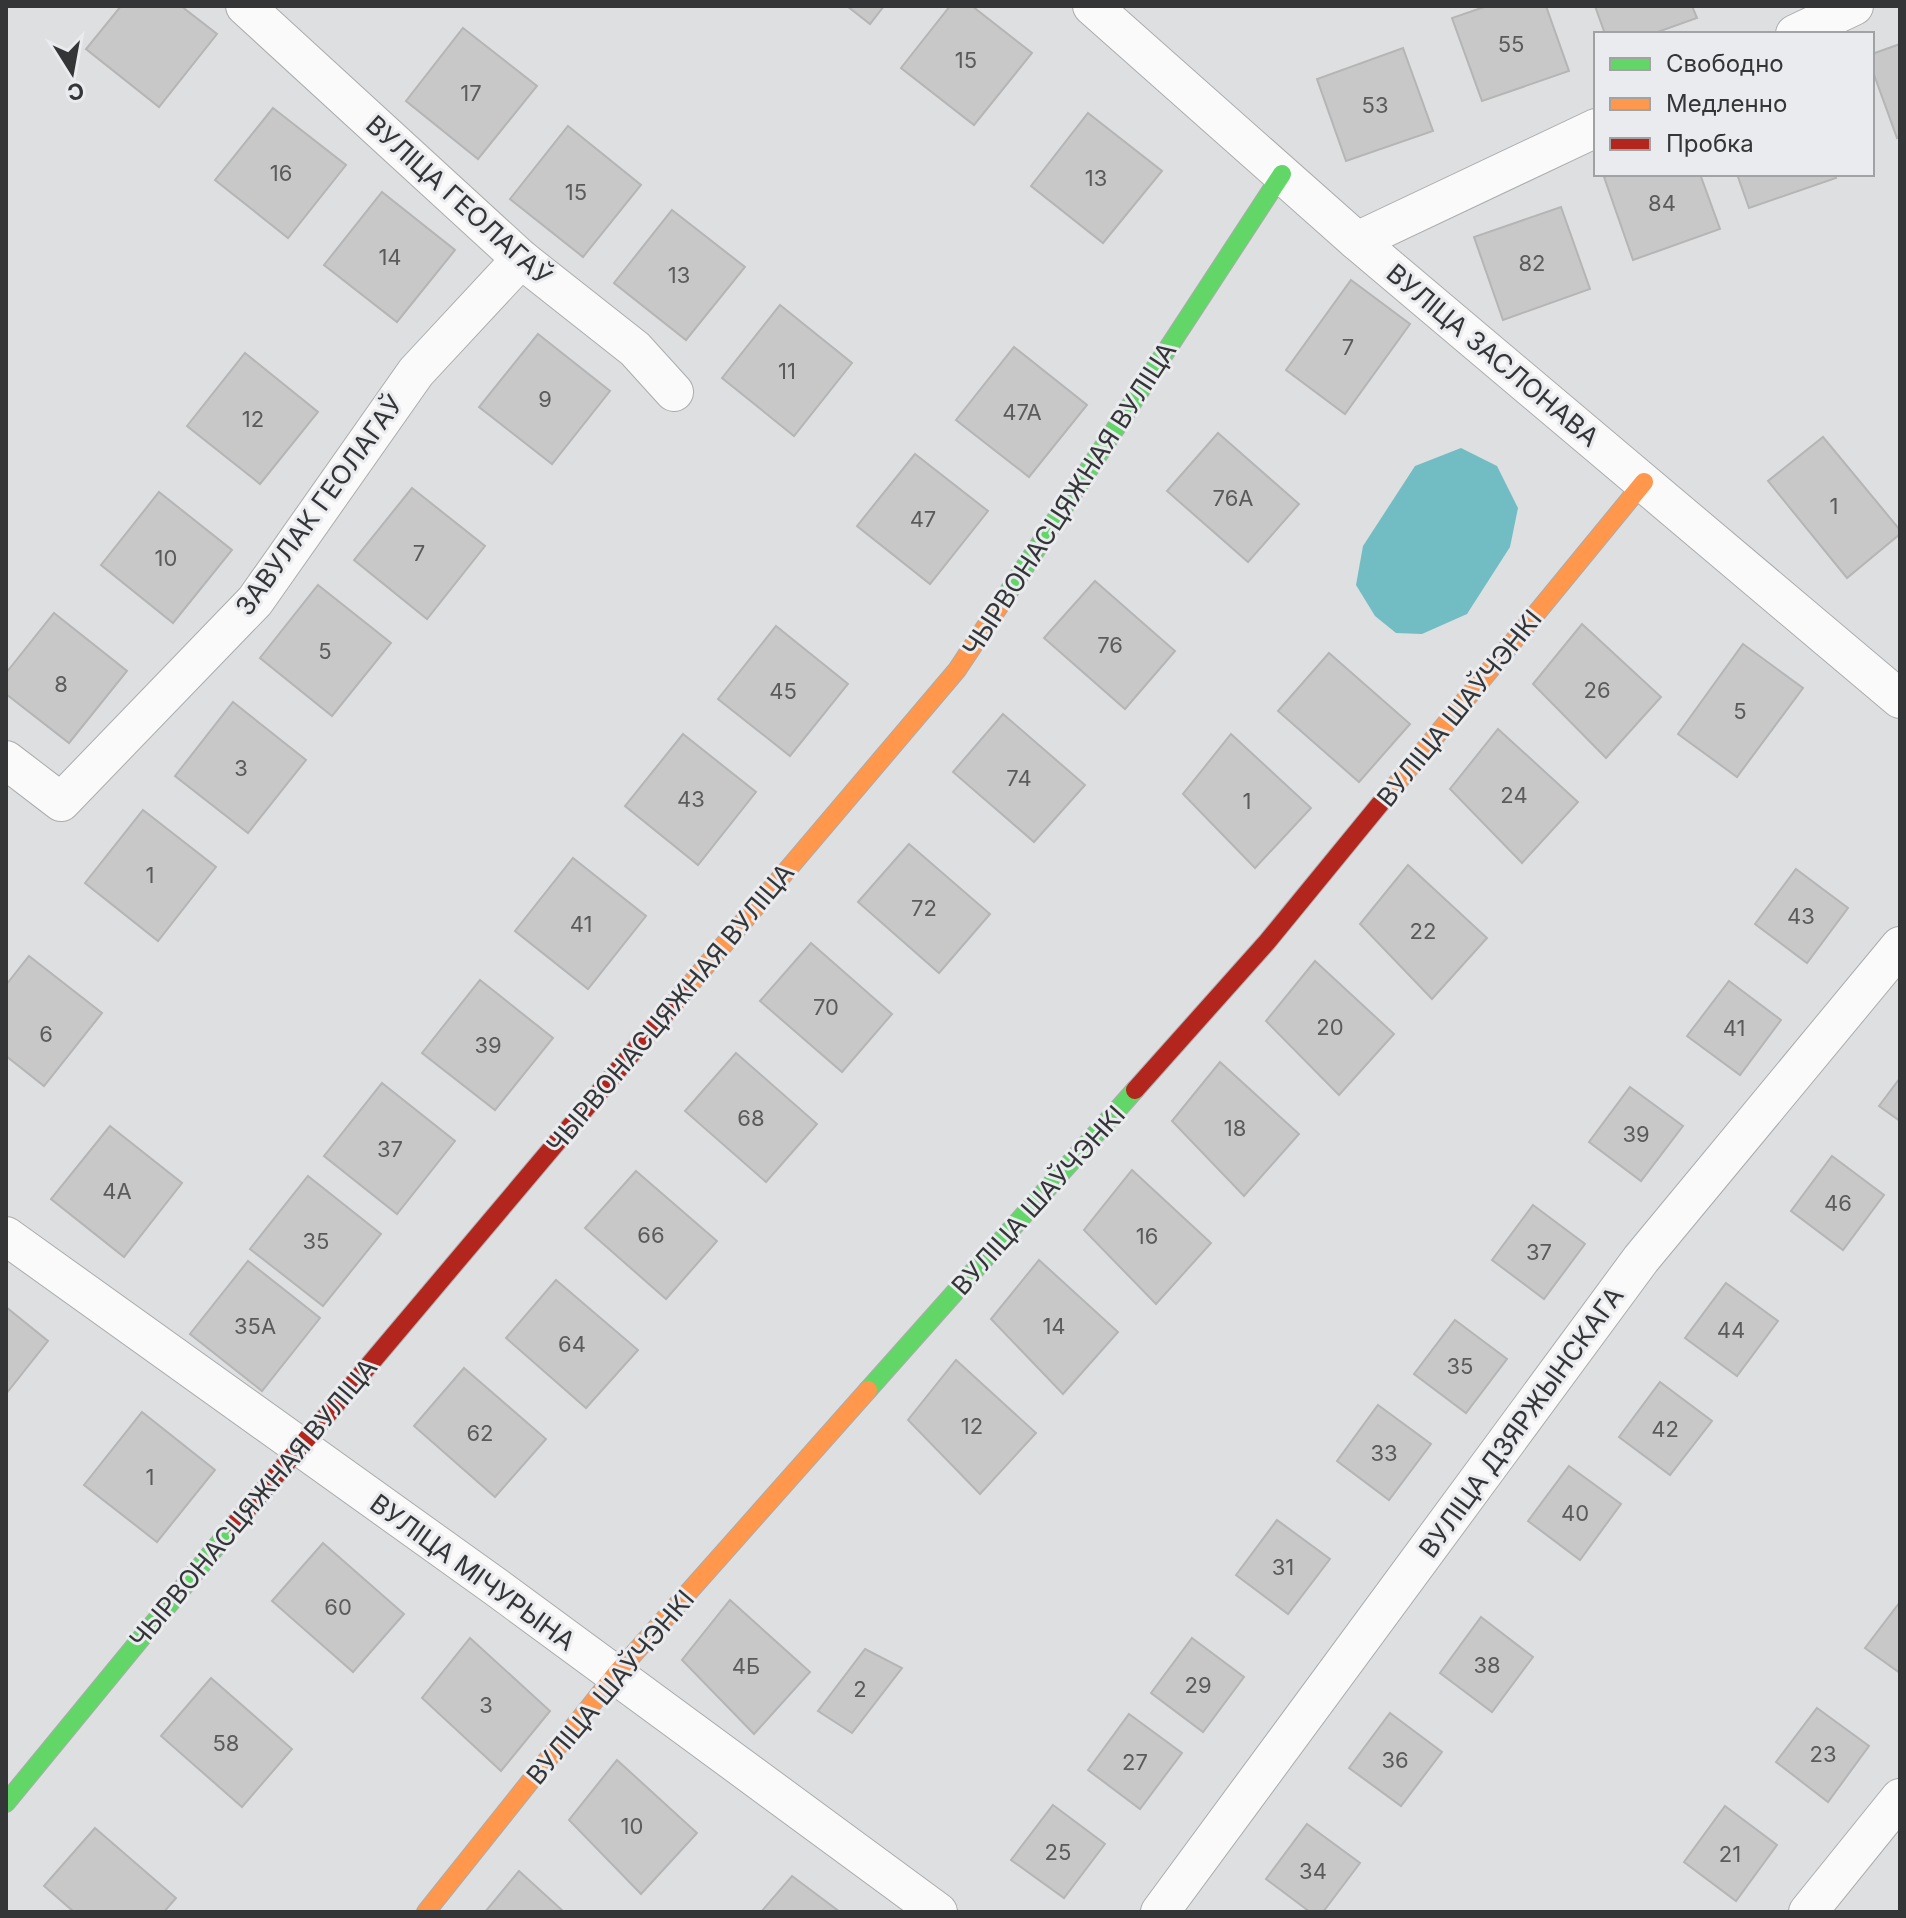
<svg xmlns="http://www.w3.org/2000/svg" width="1906" height="1918" font-family="Inter,sans-serif">
<rect width="100%" height="100%" fill="#dedfe0"/>
<path fill="#72bdc3" d="M 1461,448 L 1497,466 L 1518,508 L 1510,547 L 1467,614 L 1422,634 L 1396,633 L 1375,616 L 1356,585 L 1363,546 L 1415,466 Z"/>
<g fill="#c9c8c8" stroke="#b5b5b5" stroke-width="2">
<path d="M 121,6 L 181,6 L 217,34 L 159,107 L 86,49 Z"/>
<path d="M 847,6 L 884,6 L 870,24 Z"/>
<path d="M 950,6 L 972,6 L 1032,53 L 974,125 L 901,68 Z"/>
<path d="M 1487,6 L 1546,6 L 1569,71 L 1482,101 L 1452,18 Z"/>
<path d="M 1595,6 L 1692,6 L 1697,18 L 1652,34 L 1605,34 Z"/>
<path d="M 463,28 L 537,86 L 478,159 L 406,101 Z"/>
<path d="M 1900,44 L 1900,137 L 1897,138 L 1872,69 L 1872,54 Z"/>
<path d="M 1403,48 L 1433,131 L 1346,161 L 1317,79 Z"/>
<path d="M 273,108 L 346,165 L 288,238 L 215,180 Z"/>
<path d="M 1088,113 L 1162,171 L 1103,243 L 1031,186 Z"/>
<path d="M 568,126 L 641,185 L 583,257 L 510,199 Z"/>
<path d="M 1613,174 L 1700,174 L 1720,229 L 1633,260 L 1604,177 Z"/>
<path d="M 1737,174 L 1834,174 L 1836,178 L 1749,208 Z"/>
<path d="M 382,192 L 455,250 L 397,322 L 324,265 Z"/>
<path d="M 1561,207 L 1590,289 L 1503,320 L 1474,237 Z"/>
<path d="M 672,210 L 745,267 L 686,340 L 614,283 Z"/>
<path d="M 1351,280 L 1410,324 L 1345,414 L 1286,370 Z"/>
<path d="M 780,305 L 852,363 L 794,436 L 722,378 Z"/>
<path d="M 538,334 L 610,391 L 552,464 L 479,407 Z"/>
<path d="M 1014,347 L 1087,405 L 1029,477 L 956,420 Z"/>
<path d="M 245,353 L 318,412 L 260,484 L 187,426 Z"/>
<path d="M 1218,433 L 1299,504 L 1248,562 L 1167,491 Z"/>
<path d="M 1823,437 L 1900,530 L 1900,534 L 1847,578 L 1768,481 Z"/>
<path d="M 915,454 L 988,511 L 930,584 L 857,526 Z"/>
<path d="M 412,488 L 485,546 L 427,619 L 354,560 Z"/>
<path d="M 159,492 L 232,550 L 173,623 L 101,565 Z"/>
<path d="M 1095,581 L 1175,651 L 1125,709 L 1044,638 Z"/>
<path d="M 318,585 L 391,643 L 332,716 L 260,658 Z"/>
<path d="M 54,613 L 127,671 L 69,743 L 6,694 L 6,673 Z"/>
<path d="M 1582,624 L 1661,697 L 1606,758 L 1533,684 Z"/>
<path d="M 776,626 L 848,684 L 790,756 L 718,699 Z"/>
<path d="M 1743,644 L 1803,688 L 1737,777 L 1678,734 Z"/>
<path d="M 1329,653 L 1410,724 L 1359,782 L 1278,711 Z"/>
<path d="M 233,702 L 306,760 L 248,833 L 175,776 Z"/>
<path d="M 1003,714 L 1085,785 L 1034,842 L 953,772 Z"/>
<path d="M 1498,729 L 1578,802 L 1522,863 L 1450,789 Z"/>
<path d="M 683,734 L 756,792 L 698,865 L 625,806 Z"/>
<path d="M 1231,734 L 1311,808 L 1255,868 L 1183,794 Z"/>
<path d="M 143,810 L 216,867 L 158,941 L 85,883 Z"/>
<path d="M 909,844 L 990,914 L 939,973 L 858,902 Z"/>
<path d="M 573,858 L 646,916 L 588,989 L 515,931 Z"/>
<path d="M 1408,865 L 1487,938 L 1432,999 L 1360,924 Z"/>
<path d="M 1796,869 L 1848,908 L 1807,963 L 1755,924 Z"/>
<path d="M 811,943 L 892,1014 L 842,1072 L 760,1001 Z"/>
<path d="M 29,956 L 102,1013 L 44,1086 L 6,1056 L 6,985 Z"/>
<path d="M 1315,961 L 1394,1034 L 1339,1095 L 1266,1021 Z"/>
<path d="M 480,980 L 553,1038 L 495,1110 L 422,1053 Z"/>
<path d="M 1729,981 L 1781,1020 L 1740,1075 L 1687,1036 Z"/>
<path d="M 736,1053 L 817,1124 L 766,1182 L 685,1111 Z"/>
<path d="M 1220,1062 L 1299,1134 L 1244,1196 L 1172,1121 Z"/>
<path d="M 1900,1078 L 1900,1121 L 1879,1106 Z"/>
<path d="M 382,1083 L 455,1141 L 397,1214 L 324,1156 Z"/>
<path d="M 1630,1087 L 1683,1126 L 1641,1181 L 1589,1142 Z"/>
<path d="M 110,1126 L 182,1183 L 124,1257 L 51,1199 Z"/>
<path d="M 1832,1156 L 1884,1195 L 1843,1250 L 1791,1211 Z"/>
<path d="M 1132,1170 L 1211,1243 L 1156,1304 L 1084,1230 Z"/>
<path d="M 636,1171 L 717,1241 L 666,1299 L 585,1228 Z"/>
<path d="M 308,1176 L 381,1234 L 323,1306 L 250,1249 Z"/>
<path d="M 1533,1205 L 1585,1244 L 1544,1299 L 1492,1260 Z"/>
<path d="M 1039,1260 L 1118,1332 L 1063,1394 L 991,1319 Z"/>
<path d="M 248,1261 L 320,1318 L 262,1391 L 190,1334 Z"/>
<path d="M 556,1280 L 638,1350 L 586,1408 L 506,1338 Z"/>
<path d="M 1726,1283 L 1778,1321 L 1737,1376 L 1685,1338 Z"/>
<path d="M 6,1307 L 48,1341 L 6,1394 Z"/>
<path d="M 1455,1320 L 1507,1359 L 1466,1413 L 1414,1374 Z"/>
<path d="M 956,1360 L 1036,1433 L 980,1494 L 908,1420 Z"/>
<path d="M 464,1368 L 546,1439 L 495,1497 L 414,1426 Z"/>
<path d="M 1660,1382 L 1712,1421 L 1670,1475 L 1619,1437 Z"/>
<path d="M 1378,1405 L 1431,1444 L 1389,1500 L 1337,1461 Z"/>
<path d="M 142,1412 L 215,1470 L 157,1542 L 84,1485 Z"/>
<path d="M 1569,1466 L 1621,1504 L 1580,1560 L 1528,1521 Z"/>
<path d="M 1277,1520 L 1330,1559 L 1288,1614 L 1236,1575 Z"/>
<path d="M 323,1543 L 404,1614 L 353,1672 L 272,1601 Z"/>
<path d="M 730,1600 L 810,1672 L 754,1734 L 682,1660 Z"/>
<path d="M 1900,1602 L 1900,1673 L 1865,1648 Z"/>
<path d="M 1481,1617 L 1533,1657 L 1492,1712 L 1440,1673 Z"/>
<path d="M 470,1638 L 550,1711 L 501,1771 L 422,1698 Z"/>
<path d="M 1192,1638 L 1244,1677 L 1203,1732 L 1151,1693 Z"/>
<path d="M 865,1649 L 902,1668 L 852,1733 L 818,1711 Z"/>
<path d="M 211,1678 L 292,1749 L 242,1807 L 161,1736 Z"/>
<path d="M 1817,1708 L 1869,1746 L 1828,1802 L 1776,1762 Z"/>
<path d="M 1390,1713 L 1442,1752 L 1401,1806 L 1349,1768 Z"/>
<path d="M 1129,1714 L 1182,1753 L 1140,1809 L 1088,1770 Z"/>
<path d="M 617,1760 L 697,1833 L 641,1894 L 569,1820 Z"/>
<path d="M 1053,1805 L 1105,1844 L 1064,1898 L 1011,1860 Z"/>
<path d="M 1725,1806 L 1777,1845 L 1736,1901 L 1684,1862 Z"/>
<path d="M 1307,1824 L 1360,1863 L 1323,1912 L 1310,1912 L 1266,1879 Z"/>
<path d="M 95,1828 L 176,1898 L 164,1912 L 74,1912 L 44,1886 Z"/>
<path d="M 519,1871 L 564,1912 L 485,1912 Z"/>
<path d="M 792,1876 L 840,1912 L 761,1912 Z"/>
</g>
<g fill="none" stroke-linecap="round" stroke-linejoin="round">
<defs>
<g id="street">
<path d="M 245,6 L 521,259 L 635,349 L 674,392"/>
<path d="M 1092,6 L 1357,241 L 1900,699"/>
<path d="M 1795,34 L 1854,6"/>
<path d="M 1357,241 L 1596,128"/>
<path d="M 6,760 L 61,802 L 255,601 L 416,372 L 521,259"/>
<path d="M 6,1236 L 496,1587 L 938,1912"/>
<path d="M 1160,1912 L 1641,1259 L 1900,946"/>
<path d="M 1808,1912 L 1900,1798"/>
</g>
<g id="fast">
<path d="M 1000,605 L 1282,174"/>
<path d="M 868,1390 L 1135,1090"/>
<path d="M 6,1803 L 235,1524"/>
</g>
<g id="slow">
<path d="M 1380,804 L 1644,482"/>
<path d="M 682,994 L 957,670 L 1000,605"/>
<path d="M 426,1912 L 615,1675 L 868,1390"/>
</g>
<g id="jam">
<path d="M 1135,1090 L 1267,942 L 1380,804"/>
<path d="M 235,1524 L 682,994"/>
</g>
</defs>
<use href="#street" stroke="#abacad" stroke-width="40"/>
<use href="#fast" stroke="#abacad" stroke-width="20"/>
<use href="#slow" stroke="#abacad" stroke-width="20"/>
<use href="#jam" stroke="#abacad" stroke-width="20"/>
<use href="#street" stroke="#fafafa" stroke-width="38"/>
<use href="#fast" stroke="#63d668" stroke-width="18"/>
<use href="#slow" stroke="#ff974d" stroke-width="18"/>
<use href="#jam" stroke="#b3261e" stroke-width="18"/>
</g>
<g text-anchor="middle" dominant-baseline="central" stroke-width="6" stroke-linejoin="round" paint-order="stroke">
<g font-size="22" fill="#5b5b5c">
<text x="1511" y="44">55</text>
<text x="966" y="60">15</text>
<text x="471" y="93">17</text>
<text x="1375" y="105">53</text>
<text x="281" y="173">16</text>
<text x="1096" y="178">13</text>
<text x="576" y="192">15</text>
<text x="1662" y="203">84</text>
<text x="390" y="257">14</text>
<text x="1532" y="263">82</text>
<text x="679" y="275">13</text>
<text x="1348" y="347">7</text>
<text x="787" y="371">11</text>
<text x="545" y="399">9</text>
<text x="1022" y="412">47А</text>
<text x="253" y="419">12</text>
<text x="1233" y="498">76А</text>
<text x="1834" y="506">1</text>
<text x="923" y="519">47</text>
<text x="419" y="553">7</text>
<text x="166" y="558">10</text>
<text x="1110" y="645">76</text>
<text x="325" y="651">5</text>
<text x="61" y="684">8</text>
<text x="1597" y="690">26</text>
<text x="783" y="691">45</text>
<text x="1740" y="711">5</text>
<text x="241" y="768">3</text>
<text x="1019" y="778">74</text>
<text x="1514" y="795">24</text>
<text x="691" y="799">43</text>
<text x="1247" y="801">1</text>
<text x="150" y="875">1</text>
<text x="924" y="908">72</text>
<text x="1801" y="916">43</text>
<text x="581" y="924">41</text>
<text x="1423" y="931">22</text>
<text x="826" y="1007">70</text>
<text x="1330" y="1027">20</text>
<text x="1734" y="1028">41</text>
<text x="46" y="1034">6</text>
<text x="488" y="1045">39</text>
<text x="751" y="1118">68</text>
<text x="1235" y="1128">18</text>
<text x="1636" y="1134">39</text>
<text x="390" y="1149">37</text>
<text x="117" y="1191">4А</text>
<text x="1838" y="1203">46</text>
<text x="651" y="1235">66</text>
<text x="1147" y="1236">16</text>
<text x="316" y="1241">35</text>
<text x="1539" y="1252">37</text>
<text x="255" y="1326">35А</text>
<text x="1054" y="1326">14</text>
<text x="1731" y="1330">44</text>
<text x="572" y="1344">64</text>
<text x="1460" y="1366">35</text>
<text x="972" y="1426">12</text>
<text x="1665" y="1429">42</text>
<text x="480" y="1433">62</text>
<text x="1384" y="1453">33</text>
<text x="150" y="1477">1</text>
<text x="1575" y="1513">40</text>
<text x="1283" y="1567">31</text>
<text x="338" y="1607">60</text>
<text x="1487" y="1665">38</text>
<text x="746" y="1666">4Б</text>
<text x="1198" y="1685">29</text>
<text x="860" y="1689">2</text>
<text x="486" y="1705">3</text>
<text x="226" y="1743">58</text>
<text x="1823" y="1754">23</text>
<text x="1395" y="1760">36</text>
<text x="1135" y="1762">27</text>
<text x="632" y="1826">10</text>
<text x="1058" y="1852">25</text>
<text x="1730" y="1854">21</text>
<text x="1313" y="1871">34</text>
</g>
<g font-size="26" fill="#343536" stroke="#eaebee">
<text transform="translate(459 200) rotate(42)">ВУЛІЦА ГЕОЛАГАЎ</text>
<text transform="translate(1493 355) rotate(40)">ВУЛІЦА ЗАСЛОНАВА</text>
<text transform="translate(1069 499) rotate(-57)">ЧЫРВОНАСЦЯЖНАЯ ВУЛІЦА</text>
<text transform="translate(319 505) rotate(-54)">ЗАВУЛАК ГЕОЛАГАЎ</text>
<text transform="translate(1459 708) rotate(-51)">ВУЛІЦА ШАЎЧЭНКІ</text>
<text transform="translate(670 1008) rotate(-50)">ЧЫРВОНАСЦЯЖНАЯ ВУЛІЦА</text>
<text transform="translate(1038 1200) rotate(-48)">ВУЛІЦА ШАЎЧЭНКІ</text>
<text transform="translate(1521 1422) rotate(-54)">ВУЛІЦА ДЗЯРЖЫНСКАГА</text>
<text transform="translate(253 1503) rotate(-50)">ЧЫРВОНАСЦЯЖНАЯ ВУЛІЦА</text>
<text transform="translate(473 1572) rotate(36)">ВУЛІЦА МІЧУРЫНА</text>
<text transform="translate(610 1687) rotate(-50)">ВУЛІЦА ШАЎЧЭНКІ</text>
</g>
</g>
<rect width="1906" height="1918" fill="none" stroke="#343536" stroke-width="16"/>
<rect x="1594" y="32" width="280" height="144" fill="#eaebee" stroke="#a1a2a4" stroke-width="2"/>
<rect x="1610" y="58" width="40" height="12" fill="#63d668" stroke="#a1a2a4" stroke-width="2"/>
<text x="1666" y="72" font-size="24" fill="#343536">Свободно</text>
<rect x="1610" y="98" width="40" height="12" fill="#ff974d" stroke="#a1a2a4" stroke-width="2"/>
<text x="1666" y="112" font-size="24" fill="#343536">Медленно</text>
<rect x="1610" y="138" width="40" height="12" fill="#b3261e" stroke="#a1a2a4" stroke-width="2"/>
<text x="1666" y="152" font-size="24" fill="#343536">Пробка</text>
<g transform="translate(72 72) rotate(169)" stroke="#eaebee" stroke-width="6" paint-order="stroke">
<path d="M0-6L14 30L0 20L-14 30Z" fill="#343536"/>
<text y="-12" font-size="22" font-weight="bold" text-anchor="middle" fill="#343536">С</text>
</g>
</svg>
